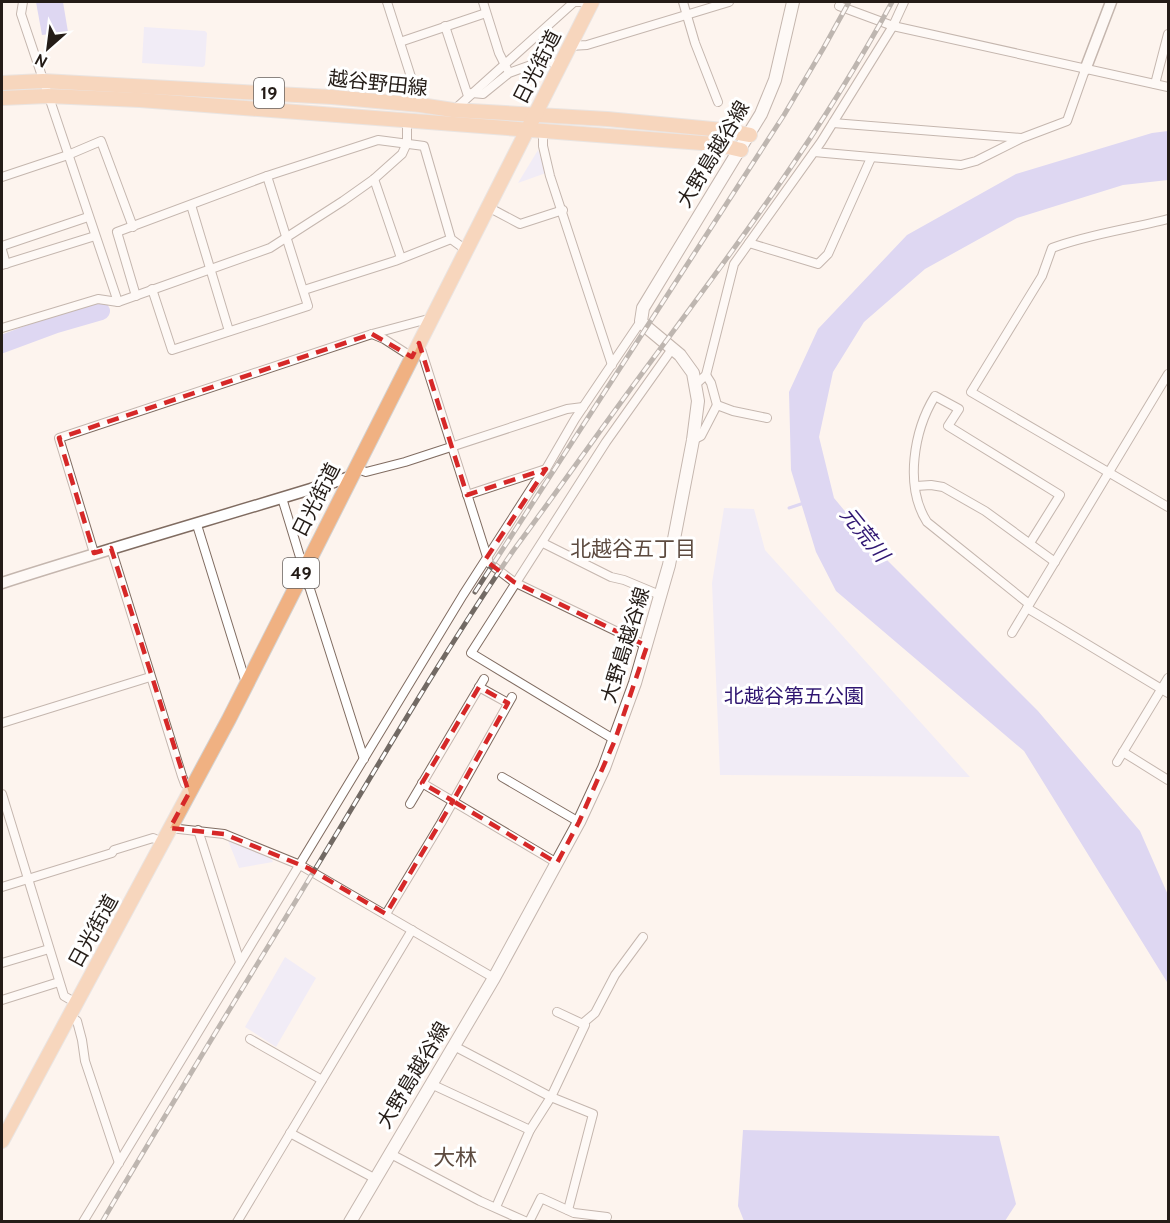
<svg xmlns="http://www.w3.org/2000/svg" width="1170" height="1223" font-family="Cabin,'Noto Sans JP',sans-serif">
<rect width="100%" height="100%" fill="#fdf4ee"/>
<g fill="#e3e2fe">
<path d="M 144,27 L 205,31 L 207,33 L 205,65 L 203,67 L 142,63 Z"/>
<path d="M 538,150 L 546,173 L 518,183 Z"/>
<path d="M 724,508 L 754,509 L 765,550 L 970,777 L 720,775 L 712,583 Z"/>
<path d="M 227,838 L 271,858 L 273,862 L 239,868 Z"/>
<path d="M 285,957 L 316,978 L 276,1047 L 245,1027 Z"/>
</g>
<g fill="#b8b4f5">
<path d="M 36,2 L 63,2 L 68,32 L 42,35 Z"/>
<path d="M 1168,131 L 1168,180 L 1123,185 L 1017,218 L 925,269 L 864,322 L 833,372 L 819,437 L 834,498 L 878,551 L 1038,711 L 1140,831 L 1168,895 L 1168,987 L 1167,982 L 1024,751 L 836,591 L 816,552 L 791,470 L 789,392 L 818,329 L 907,235 L 1016,174 L 1152,133 Z"/>
<path d="M 743,1130 L 999,1136 L 1016,1204 L 1005,1221 L 744,1221 L 738,1206 Z"/>
</g>
<g fill="none" stroke-linecap="round" stroke-linejoin="round">
<path stroke="#b8b4f5" stroke-width="3" d="M 789,508 L 804,503"/>
<path stroke="#b8b4f5" stroke-width="18" d="M 2,344 L 56,324 L 101,311"/>
<defs>
<g id="minor">
<path d="M 23,2 L 21,14 L 118,302"/>
<path d="M 387,2 L 420,105"/>
<path d="M 483,2 L 499,53 L 507,69"/>
<path d="M 683,2 L 695,43 L 718,102"/>
<path d="M 839,6 L 893,26 L 1168,87"/>
<path d="M 445,26 L 468,96"/>
<path d="M 400,42 L 486,13"/>
<path d="M 570,46 L 587,45 L 729,2"/>
<path d="M 1155,84 L 1168,34"/>
<path d="M 472,93 L 483,94 L 509,73 L 542,61 L 549,61 L 560,67"/>
<path d="M 454,110 L 574,2 L 591,2"/>
<path d="M 833,123 L 1021,138"/>
<path d="M 543,131 L 543,146 L 550,176 L 612,365"/>
<path d="M 814,152 L 961,165 L 976,161 L 1022,138 L 1067,121 L 1085,70"/>
<path d="M 2,177 L 68,155 L 101,141 L 133,227"/>
<path d="M 374,179 L 401,258"/>
<path d="M 191,205 L 229,331"/>
<path d="M 488,207 L 520,224 L 563,210"/>
<path d="M 1168,219 C 1130,229 1089,234 1052,248 L 1042,276 L 971,392 L 1168,507"/>
<path d="M 749,243 L 818,264 L 828,254 L 871,158"/>
<path d="M 2,246 L 88,217"/>
<path d="M 2,250 L 6,264"/>
<path d="M 2,265 L 95,236"/>
<path d="M 152,289 L 172,350 L 308,306 L 267,176"/>
<path d="M 304,290 L 395,261 L 451,239"/>
<path d="M 136,296 L 117,232 L 267,176 L 378,140 L 424,146 L 451,239 L 466,250"/>
<path d="M 2,328 L 98,299 L 118,302 L 270,248 L 343,201 L 374,179 L 402,154 L 407,143 L 407,121"/>
<path d="M 372,334 L 384,339 L 412,357"/>
<path d="M 419,343 L 489,563 L 514,582 L 647,646"/>
<path d="M 706,375 L 711,383 L 717,405"/>
<path d="M 696,384 L 706,375 L 734,264 L 821,142 L 893,26 L 904,2"/>
<path d="M 693,440 L 701,436 L 717,405 L 733,411 L 767,418"/>
<path d="M 355,468 L 366,472 L 405,462 L 567,409 L 583,407"/>
<path d="M 916,486 L 931,485 L 943,487 L 985,511 L 1055,562"/>
<path d="M 467,495 L 546,469"/>
<path d="M 282,498 L 300,557 L 308,561"/>
<path d="M 197,525 L 246,683"/>
<path d="M 543,543 L 611,577 L 624,580 L 660,595"/>
<path d="M 111,548 L 182,776 L 185,784 L 192,788"/>
<path d="M 94,553 L 59,438 L 372,334 L 432,318"/>
<path d="M 298,580 L 309,586 L 364,759"/>
<path d="M 1029,604 L 927,522 C 904,486 914,430 935,396 L 959,409 L 948,426 L 1060,495 L 1030,543"/>
<path d="M 1027,608 L 1168,693"/>
<path d="M 1012,633 L 1168,374"/>
<path d="M 479,687 L 508,703"/>
<path d="M 2,723 L 150,677"/>
<path d="M 615,740 L 471,653 L 606,442 L 672,349"/>
<path d="M 1123,752 L 1168,780"/>
<path d="M 1117,762 L 1168,678"/>
<path d="M 502,777 L 579,822"/>
<path d="M 422,783 L 557,863"/>
<path d="M 2,794 L 64,996 L 76,1003"/>
<path d="M 410,804 L 484,679"/>
<path d="M 170,828 L 224,834 L 300,865 L 494,978"/>
<path d="M 198,830 L 240,962"/>
<path d="M 2,887 L 112,853 L 114,850 L 153,838 L 162,842"/>
<path d="M 386,914 L 441,823 L 512,697"/>
<path d="M 2,963 L 49,949"/>
<path d="M 2,1000 L 59,982"/>
<path d="M 69,1016 L 77,1021 L 82,1040 L 85,1061 L 119,1163"/>
<path d="M 582,1024 L 595,1013 L 615,975 L 643,937"/>
<path d="M 250,1039 L 322,1080"/>
<path d="M 454,1046 L 551,1097 L 593,1114 L 568,1210"/>
<path d="M 431,1084 L 530,1130"/>
<path d="M 290,1133 L 374,1178"/>
<path d="M 389,1153 L 480,1201 L 527,1222"/>
<path d="M 496,1207 L 530,1130 L 551,1097 L 585,1025 L 557,1012"/>
<path d="M 83,1222 L 463,595 L 535,483 L 546,469 L 575,419 L 641,321"/>
<path d="M 237,1222 L 412,930"/>
<path d="M 529,1222 L 541,1198 L 574,1213 L 607,1217"/>
</g>
<g id="tertiary">
<path d="M 1085,70 L 1111,2"/>
<path d="M 2,583 C 117,546 234,513 350,477"/>
</g>
<path id="secondary" d="M 350,1222 L 494,978 L 579,822 L 604,768 L 635,683 L 669,565 L 693,440 L 698,401 L 693,373 L 680,355 L 644,325 L 641,321 L 643,308 L 761,114 L 775,80 L 793,2"/>
<g id="primary">
<path d="M 2,83 L 43,81 L 332,97 L 420,105 L 453,110 L 607,119 L 723,130 L 750,135"/>
<path d="M 2,98 L 48,96 L 140,100 L 715,144 L 741,150"/>
<path d="M 2,1141 L 229,719 L 592,2"/>
</g>
</defs>
<use href="#minor" stroke="#806c61" stroke-width="10"/>
<use href="#tertiary" stroke="#806c61" stroke-width="13"/>
<use href="#secondary" stroke="#806c61" stroke-width="14"/>
<use href="#primary" stroke="#d3d2d1" stroke-width="16"/>
<use href="#minor" stroke="#fff" stroke-width="8"/>
<use href="#tertiary" stroke="#fff" stroke-width="10"/>
<use href="#secondary" stroke="#fff" stroke-width="12"/>
<use href="#primary" stroke="#f0b182" stroke-width="14"/>
<defs>
<g id="rail">
<path d="M 475,592 L 784,115 L 823,49 L 849,2"/>
<path d="M 102,1222 C 171,1104 243,988 314,871 C 379,764 442,655 513,551 C 559,489 603,426 649,364 C 736,247 823,130 892,2"/>
</g>
</defs>
<use href="#rail" stroke="#726a64" stroke-width="5"/>
<use href="#rail" stroke="#fff" stroke-width="3" stroke-dasharray="9" stroke-linecap="butt"/>
</g>
<path d="M0 0H1170V1223H0ZM 372,334 L 412,357 L 419,343 L 467,495 L 546,469 L 485,560 L 514,582 L 647,646 L 615,740 L 579,822 L 557,863 L 453,801 L 508,703 L 479,687 L 422,783 L 453,801 L 386,914 L 308,868 L 224,834 L 170,828 L 189,793 L 111,548 L 94,553 L 59,438 Z" fill="#fdf4ee" fill-opacity=".55" fill-rule="evenodd"/>
<path fill="none" stroke="#d62828" stroke-width="4.5" stroke-dasharray="12 8" stroke-linejoin="round" d="M 372,334 L 412,357 L 419,343 L 467,495 L 546,469 L 485,560 L 514,582 L 647,646 L 615,740 L 579,822 L 557,863 L 453,801 L 508,703 L 479,687 L 422,783 L 453,801 L 386,914 L 308,868 L 224,834 L 170,828 L 189,793 L 111,548 L 94,553 L 59,438 Z"/>
<g text-anchor="middle" dominant-baseline="central" stroke-width="6" stroke-linejoin="round" paint-order="stroke">
<g fill="#fff" stroke="#66605d" stroke-width="1.5">
<rect x="254" y="78" width="30" height="30" rx="4.5"/>
<rect x="283" y="558" width="36" height="30" rx="4.5"/>
</g>
<g font-size="18" font-weight="bold" fill="#241c17">
<text x="269" y="93">19</text>
<text x="301" y="573">49</text>
</g>
<g font-size="20" fill="#241c17" stroke="#fff">
<text transform="translate(537 67) rotate(-63)">日光街道</text>
<text transform="translate(378 83) rotate(6)">越谷野田線</text>
<text transform="translate(713 154) rotate(-59)">大野島越谷線</text>
<text transform="translate(316 500) rotate(-63)">日光街道</text>
<text transform="translate(625 645) rotate(-73)">大野島越谷線</text>
<text transform="translate(93 931) rotate(-61)">日光街道</text>
<text transform="translate(413 1075) rotate(-59)">大野島越谷線</text>
</g>
<g font-size="20" fill="#2f1671" stroke="#fff">
<text x="794" y="696">北越谷第五公園</text>
</g>
<g font-size="21" font-style="italic" fill="#301773" stroke="#fff">
<text transform="translate(865 534) rotate(51)">元荒川</text>
</g>
<g font-size="21" fill="#5d4b40" stroke="#fff">
<text x="633" y="548">北越谷五丁目</text>
</g>
<g font-size="22" fill="#5d4b40" stroke="#fff">
<text x="455" y="1157">大林</text>
</g>
</g>
<rect width="1170" height="1223" fill="none" stroke="#241c17" stroke-width="6"/>
<g transform="translate(48 48) rotate(208)" stroke="#ffffff" stroke-width="4.5" paint-order="stroke">
<path d="M0-4.5L10 22L0 15L-10 22Z" fill="#241c17"/>
<text y="-9" font-size="16" font-weight="bold" text-anchor="middle" fill="#241c17">N</text>
</g>
</svg>
